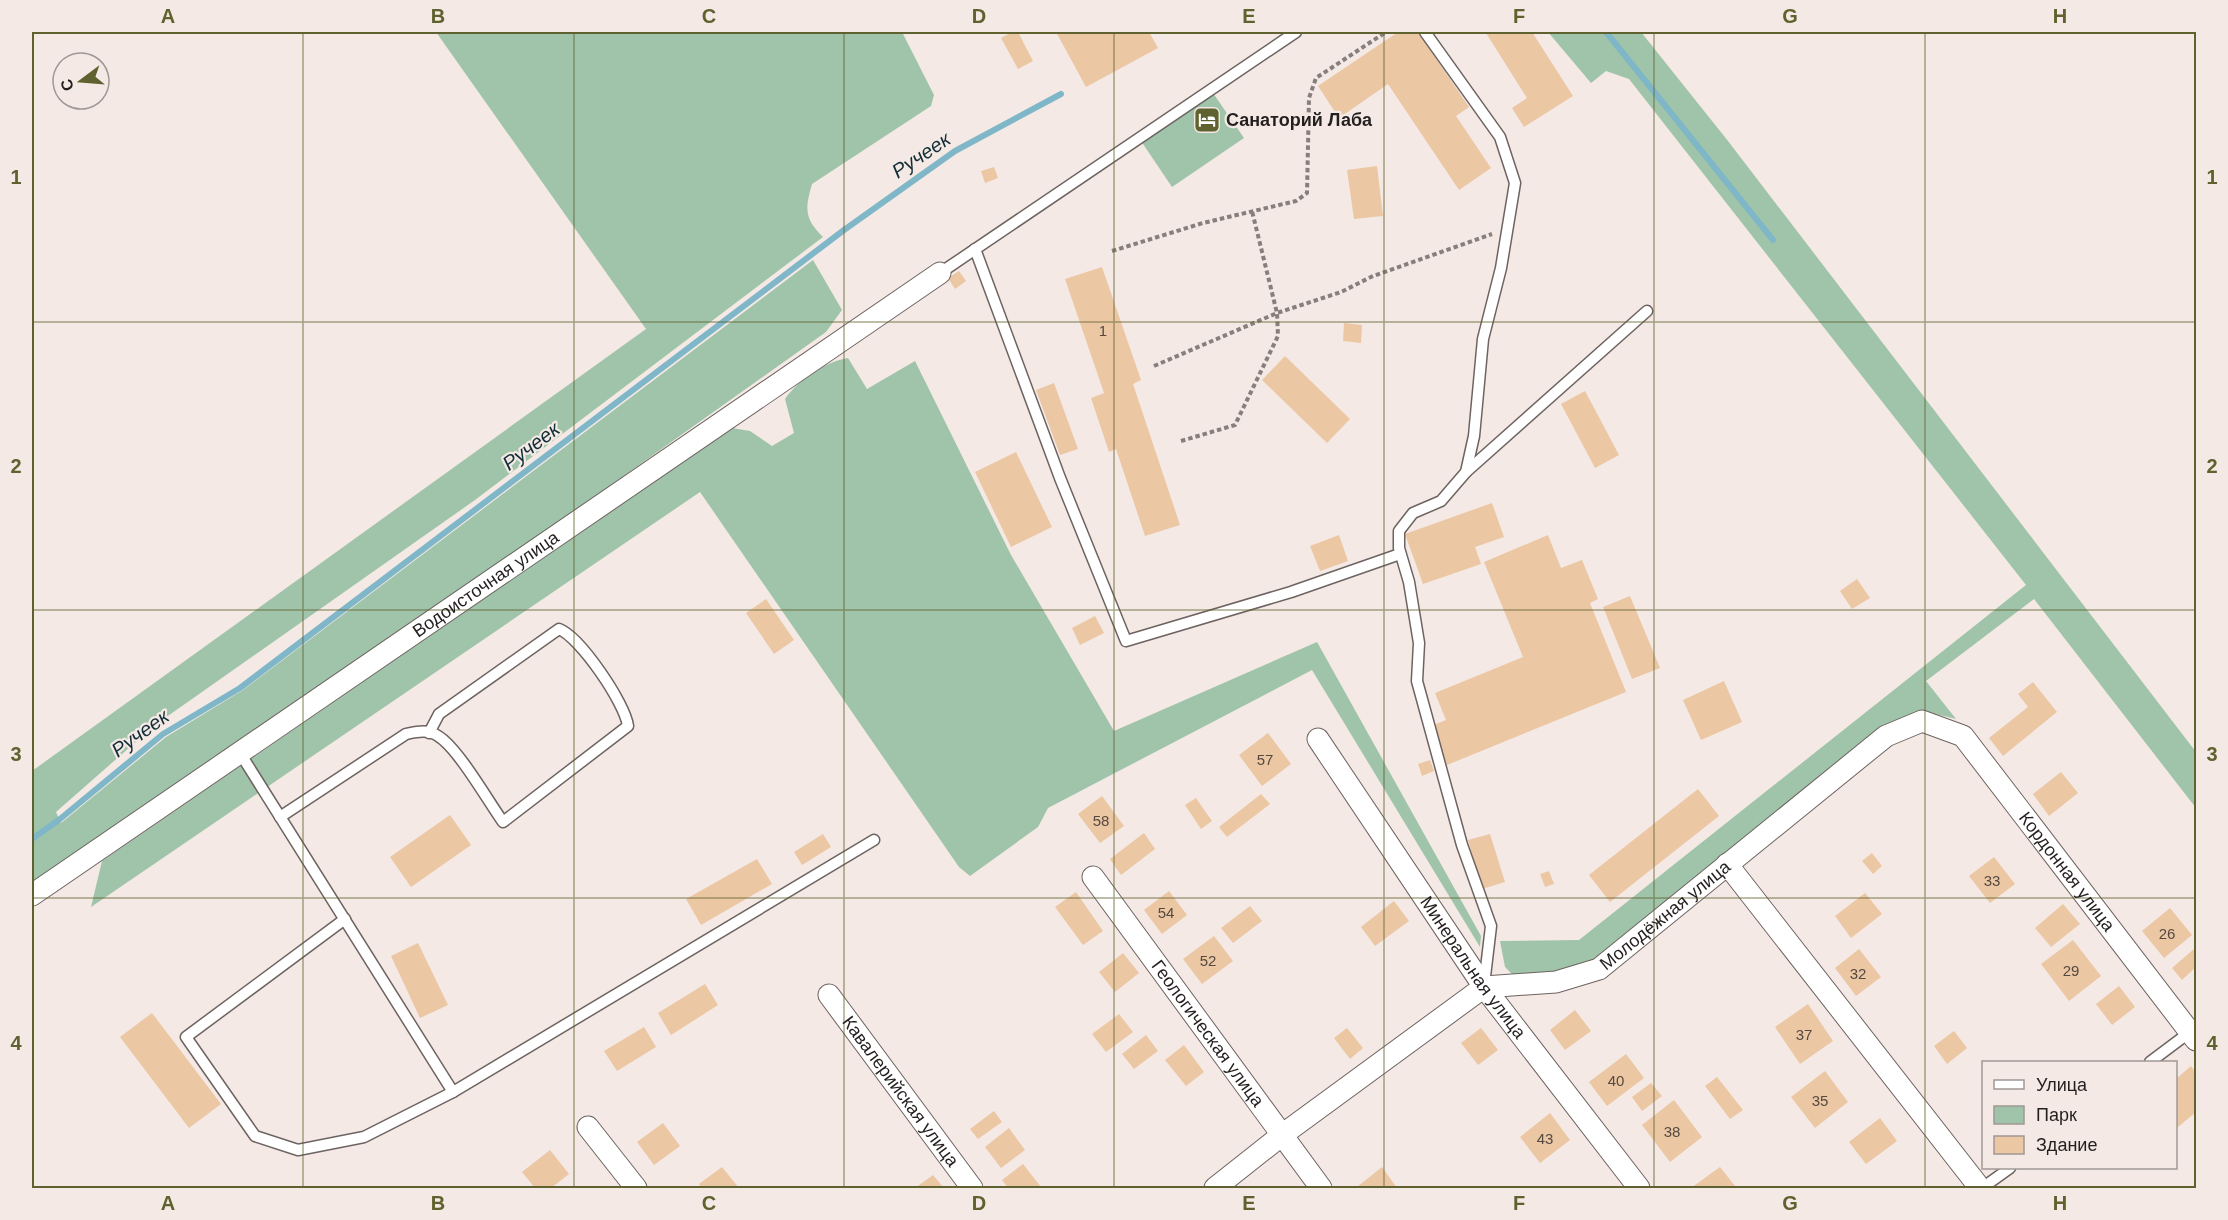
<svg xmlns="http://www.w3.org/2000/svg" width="2228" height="1220" font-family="Helvetica,sans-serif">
<rect width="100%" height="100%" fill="#f4e9e5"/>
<g fill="#9fc4aa">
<path d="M 436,32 L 902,32 L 934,95 L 931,106 L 812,184 C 805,209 804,218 823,237 L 475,500 L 155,725 L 56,812 L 61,823 L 166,737 L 243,690 L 813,260 L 842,310 L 826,332 L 587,502 L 32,885 L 32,771 L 646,329 Z"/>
<path d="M 1548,32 L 1641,32 L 1728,141 L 2196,752 L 2196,808 L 2034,599 L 1926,681 L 1956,719 C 1921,709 1909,712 1879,732 L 1594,961 L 1556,974 L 1518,980 L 1505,967 L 1500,941 L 1579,940 L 2026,585 L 1629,79 L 1606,71 L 1591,83 Z"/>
<path d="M 1213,93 L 1244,138 L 1172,187 L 1141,141 Z"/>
<path d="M 848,358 L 867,389 L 915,361 L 1011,555 L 1114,731 L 1317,642 L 1481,936 L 1480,947 L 1312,670 L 1048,808 L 1038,827 L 970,876 L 959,867 L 700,492 L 91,907 L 102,861 L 732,428 L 750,431 L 772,446 L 794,433 L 785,399 C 799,379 825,362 848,358 Z"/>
</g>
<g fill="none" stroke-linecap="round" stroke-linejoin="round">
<g stroke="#7fb7c8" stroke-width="6">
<path d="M 1606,32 L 1773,240"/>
<path d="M 32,839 L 60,819 L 163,734 L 240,688 L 844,230 L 955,151 L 1061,94"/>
</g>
</g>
<g fill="#ecc7a4">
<path d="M 1012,32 L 1018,32 L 1033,61 L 1018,69 L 1001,38 Z"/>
<path d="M 1056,32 L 1149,32 L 1158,48 L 1086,87 Z"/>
<path d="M 1398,32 L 1418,32 L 1469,107 L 1456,116 L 1491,168 L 1459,190 L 1388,84 L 1339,118 L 1318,86 Z"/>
<path d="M 1488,32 L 1532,32 L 1573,96 L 1524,127 L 1512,108 L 1527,98 L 1486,33 Z"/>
<path d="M 1377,166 L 1383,216 L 1354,219 L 1347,170 Z"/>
<path d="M 994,167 L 998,178 L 985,183 L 981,171 Z"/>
<path d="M 1102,267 L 1141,380 L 1133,384 L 1180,525 L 1145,536 L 1116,449 L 1109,452 L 1091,398 L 1104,393 L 1065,279 Z"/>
<path d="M 959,271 L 966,281 L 955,289 L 948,278 Z"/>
<path d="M 1344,323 L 1362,325 L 1361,343 L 1343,341 Z"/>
<path d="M 1285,356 L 1350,419 L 1327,443 L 1262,380 Z"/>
<path d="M 1054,383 L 1078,449 L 1060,455 L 1036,390 Z"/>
<path d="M 1585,391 L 1619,455 L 1595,468 L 1561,404 Z"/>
<path d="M 1016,452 L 1052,527 L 1011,547 L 975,472 Z"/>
<path d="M 1492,503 L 1504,537 L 1475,547 L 1481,564 L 1423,584 L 1405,534 Z"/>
<path d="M 1339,535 L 1348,561 L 1320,571 L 1310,546 Z"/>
<path d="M 1548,535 L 1561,568 L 1582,560 L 1598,599 L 1590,603 L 1626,692 L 1447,765 L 1431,726 L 1446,720 L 1435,693 L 1523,657 L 1484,562 Z"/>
<path d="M 1857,579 L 1870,598 L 1852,609 L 1840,591 Z"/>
<path d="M 1630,596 L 1660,668 L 1632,679 L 1603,607 Z"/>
<path d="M 766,599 L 794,640 L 774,654 L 746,613 Z"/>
<path d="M 1095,616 L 1104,633 L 1080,645 L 1072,628 Z"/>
<path d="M 1724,681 L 1742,722 L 1701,740 L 1683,700 Z"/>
<path d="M 2033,682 L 2057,712 L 2003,756 L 1989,738 L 2028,707 L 2018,694 Z"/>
<path d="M 1268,733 L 1291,764 L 1262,786 L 1239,755 Z"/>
<path d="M 1430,760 L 1434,771 L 1422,776 L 1418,764 Z"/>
<path d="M 2061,772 L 2078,793 L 2049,816 L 2033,794 Z"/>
<path d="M 1698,789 L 1719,816 L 1610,902 L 1589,875 Z"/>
<path d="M 1261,794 L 1270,804 L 1227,837 L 1219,827 Z"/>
<path d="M 1102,796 L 1124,826 L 1100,843 L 1078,814 Z"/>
<path d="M 1196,798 L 1212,821 L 1201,829 L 1185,805 Z"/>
<path d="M 450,815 L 471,845 L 411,887 L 390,857 Z"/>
<path d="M 1144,833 L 1155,849 L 1121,875 L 1110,859 Z"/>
<path d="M 823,834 L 831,847 L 802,865 L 794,852 Z"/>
<path d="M 1490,834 L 1505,882 L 1482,889 L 1468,840 Z"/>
<path d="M 1872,853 L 1882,866 L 1873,874 L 1862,861 Z"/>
<path d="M 1994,857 L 2015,884 L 1990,903 L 1969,876 Z"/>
<path d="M 757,859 L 772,884 L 701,925 L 686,899 Z"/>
<path d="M 1549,871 L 1554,884 L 1545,887 L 1540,874 Z"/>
<path d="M 1169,891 L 1187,915 L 1162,934 L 1144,910 Z"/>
<path d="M 1076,892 L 1103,931 L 1083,945 L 1055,907 Z"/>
<path d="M 1865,893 L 1882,914 L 1851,938 L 1835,916 Z"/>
<path d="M 1394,901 L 1409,921 L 1375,946 L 1361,927 Z"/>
<path d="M 2063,904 L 2080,924 L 2051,947 L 2035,928 Z"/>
<path d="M 1250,906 L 1262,921 L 1233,943 L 1221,928 Z"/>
<path d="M 2170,908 L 2192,935 L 2164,958 L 2142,931 Z"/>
<path d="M 1214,936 L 1233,961 L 1202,984 L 1183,959 Z"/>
<path d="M 2073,940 L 2101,976 L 2069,1001 L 2041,964 Z"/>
<path d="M 418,943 L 448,1005 L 420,1018 L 391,956 Z"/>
<path d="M 2195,948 L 2196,967 L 2182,980 L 2172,968 Z"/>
<path d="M 1859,949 L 1881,977 L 1856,996 L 1835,968 Z"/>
<path d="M 1123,953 L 1139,973 L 1115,992 L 1099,972 Z"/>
<path d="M 705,984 L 718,1005 L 671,1035 L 658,1013 Z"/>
<path d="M 2119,986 L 2135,1007 L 2112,1025 L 2096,1004 Z"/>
<path d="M 1808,1004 L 1833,1041 L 1800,1064 L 1775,1027 Z"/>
<path d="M 1575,1010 L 1591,1031 L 1565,1050 L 1550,1030 Z"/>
<path d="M 152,1013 L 221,1104 L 189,1128 L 120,1037 Z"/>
<path d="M 1119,1014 L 1133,1032 L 1106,1052 L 1092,1034 Z"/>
<path d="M 644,1027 L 656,1047 L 617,1071 L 604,1051 Z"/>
<path d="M 1347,1028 L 1363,1048 L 1350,1059 L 1334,1038 Z"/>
<path d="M 1481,1028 L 1498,1050 L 1478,1065 L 1461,1043 Z"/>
<path d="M 1954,1031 L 1967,1048 L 1947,1064 L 1934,1046 Z"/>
<path d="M 1146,1035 L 1158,1051 L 1134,1069 L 1122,1054 Z"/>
<path d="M 1184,1045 L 1204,1072 L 1186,1086 L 1165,1060 Z"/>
<path d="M 1626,1054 L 1644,1078 L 1607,1106 L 1589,1082 Z"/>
<path d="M 2191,1066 L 2196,1073 L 2196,1112 L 2178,1127 L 2176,1124 L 2176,1079 Z"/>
<path d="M 1825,1071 L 1848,1102 L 1815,1128 L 1791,1097 Z"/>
<path d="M 1717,1077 L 1743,1110 L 1730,1119 L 1705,1086 Z"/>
<path d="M 1651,1083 L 1662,1096 L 1642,1111 L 1632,1097 Z"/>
<path d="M 1674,1100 L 1702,1137 L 1670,1162 L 1642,1125 Z"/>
<path d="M 994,1111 L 1002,1122 L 978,1139 L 970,1129 Z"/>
<path d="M 1550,1113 L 1570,1140 L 1540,1163 L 1520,1137 Z"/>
<path d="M 1880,1118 L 1897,1141 L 1866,1164 L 1849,1142 Z"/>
<path d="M 663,1123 L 680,1146 L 654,1165 L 637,1142 Z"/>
<path d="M 1009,1128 L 1025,1150 L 1001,1168 L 985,1147 Z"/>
<path d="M 550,1150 L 569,1174 L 551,1188 L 535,1188 L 522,1172 Z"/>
<path d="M 1023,1164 L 1041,1187 L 1039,1188 L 1008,1188 L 1002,1180 Z"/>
<path d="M 722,1167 L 739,1188 L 702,1188 L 699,1184 Z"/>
<path d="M 1382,1167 L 1397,1188 L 1358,1188 L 1357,1187 Z"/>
<path d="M 1720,1167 L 1735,1186 L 1691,1188 Z"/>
<path d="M 933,1175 L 944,1188 L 915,1188 Z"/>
</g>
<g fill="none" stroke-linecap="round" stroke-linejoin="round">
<defs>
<g id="lane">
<path d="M 1425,32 L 1500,137 L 1515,183 L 1501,268 L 1483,339 L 1474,436 L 1466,472 L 1441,501 L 1413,513 L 1399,531 L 1399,548 L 1409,582 L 1419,643 L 1417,681 L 1462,845 L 1491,926 L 1484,985"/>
<path d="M 975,249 L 1060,478 L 1126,641 L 1291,592 L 1400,554"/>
<path d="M 940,273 L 1296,32"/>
<path d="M 1466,472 L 1647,311"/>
<path d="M 240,753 L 453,1092"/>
<path d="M 280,817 L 406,734 C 416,732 428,729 438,736 C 458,748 488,801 503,822 L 628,726 C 625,703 580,637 559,629 L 439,714 L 429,733"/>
<path d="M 345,919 L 186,1037 L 255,1136 L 298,1150 L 364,1137 L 453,1092 L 874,840"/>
<path d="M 2150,1062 L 2190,1032"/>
<path d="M 1982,1188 L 2010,1168"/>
</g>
<g id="street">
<path id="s1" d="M 1318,739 L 1484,987 L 1639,1188"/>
<path d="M 1727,864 L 1980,1188"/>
<path id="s2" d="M 1093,877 L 1321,1188"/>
<path id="s3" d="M 32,895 L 940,273"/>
<path id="s4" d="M 829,995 L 972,1188"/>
<path d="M 588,1127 L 636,1188"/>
<path id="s5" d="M 1215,1188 L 1282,1135 L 1484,987 L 1556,982 L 1599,969 L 1886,736 L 1922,721 L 1963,736 L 2196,1040"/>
</g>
</defs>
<use href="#lane" stroke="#6d6360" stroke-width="13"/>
<use href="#street" stroke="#6d6360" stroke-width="23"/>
<g stroke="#877f7d" stroke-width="4" stroke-dasharray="4.5 3" stroke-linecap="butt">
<path d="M 1112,251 L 1203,223 L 1296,201 L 1307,193 L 1309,98 L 1316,78 L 1386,32"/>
<path d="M 1154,366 L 1277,313 L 1341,292 L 1373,276 L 1492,234"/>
<path d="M 1181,441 L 1235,425 L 1278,336 L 1277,313 L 1252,211"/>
</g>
<use href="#lane" stroke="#fff" stroke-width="10"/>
<use href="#street" stroke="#fff" stroke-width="21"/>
</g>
<path fill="none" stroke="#5f612e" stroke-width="1.5" stroke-opacity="0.55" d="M 303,32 L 303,1188M 574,32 L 574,1188M 844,32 L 844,1188M 1114,32 L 1114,1188M 1384,32 L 1384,1188M 1654,32 L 1654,1188M 1925,32 L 1925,1188M 32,322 L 2196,322M 32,610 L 2196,610M 32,898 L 2196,898"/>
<defs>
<symbol id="hotel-square" viewBox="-11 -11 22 22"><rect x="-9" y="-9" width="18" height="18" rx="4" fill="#5f612e" stroke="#f4e9e5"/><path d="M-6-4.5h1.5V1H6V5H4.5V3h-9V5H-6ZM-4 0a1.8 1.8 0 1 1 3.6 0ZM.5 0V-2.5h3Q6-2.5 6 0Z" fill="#fff"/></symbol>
</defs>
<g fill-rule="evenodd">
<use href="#hotel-square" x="1192" y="105" width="30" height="30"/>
</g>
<g text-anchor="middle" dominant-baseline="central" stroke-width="4.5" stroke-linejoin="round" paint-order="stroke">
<g font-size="15" fill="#554940">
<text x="1103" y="330">1</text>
<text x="1265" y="759">57</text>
<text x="1101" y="820">58</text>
<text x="1992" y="880">33</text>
<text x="1166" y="912">54</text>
<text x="2167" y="933">26</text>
<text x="1208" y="960">52</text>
<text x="2071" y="970">29</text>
<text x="1858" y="973">32</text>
<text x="1804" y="1034">37</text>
<text x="1616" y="1080">40</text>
<text x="1820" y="1100">35</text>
<text x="1672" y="1131">38</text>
<text x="1545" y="1138">43</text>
</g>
<g font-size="18" font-weight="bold" fill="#231f1e" stroke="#f4e9e5" text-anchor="start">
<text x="1226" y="120">Санаторий Лаба</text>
</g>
<g font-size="18" fill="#231f1e" stroke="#f4e9e5">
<text stroke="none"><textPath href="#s3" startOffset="550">Водоисточная улица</textPath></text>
<text stroke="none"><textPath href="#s5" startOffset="1076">Кордонная улица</textPath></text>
<text stroke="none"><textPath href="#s5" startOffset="538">Молодёжная улица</textPath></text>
<text stroke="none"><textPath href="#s1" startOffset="276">Минеральная улица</textPath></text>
<text stroke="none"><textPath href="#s2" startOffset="194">Геологическая улица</textPath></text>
<text stroke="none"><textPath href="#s4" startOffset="120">Кавалерийская улица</textPath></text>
</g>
<g font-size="20" font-style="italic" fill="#122f37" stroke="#f4e9e5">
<text transform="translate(921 155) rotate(-34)">Ручеек</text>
<text transform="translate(531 446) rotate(-37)">Ручеек</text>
<text transform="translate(140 733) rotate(-36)">Ручеек</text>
</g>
</g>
<rect width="2228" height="1220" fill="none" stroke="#f4e9e5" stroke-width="66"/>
<rect x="1982" y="1061" width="195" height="108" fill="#f4e9e5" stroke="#a09895" stroke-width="1.5"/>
<rect x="1994" y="1080" width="30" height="9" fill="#ffffff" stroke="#a09895" stroke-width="1.5"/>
<text x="2036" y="1091" font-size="18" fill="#231f1e">Улица</text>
<rect x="1994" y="1106" width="30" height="18" fill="#9fc4aa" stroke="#a09895" stroke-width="1.5"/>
<text x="2036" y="1121" font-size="18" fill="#231f1e">Парк</text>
<rect x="1994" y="1136" width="30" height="18" fill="#ecc7a4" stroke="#a09895" stroke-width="1.5"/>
<text x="2036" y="1151" font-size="18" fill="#231f1e">Здание</text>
<g transform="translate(81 81) rotate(254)"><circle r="28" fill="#f4e9e5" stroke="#a09895" stroke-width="1.5"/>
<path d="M0-4.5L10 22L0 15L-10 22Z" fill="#5f612e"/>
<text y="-9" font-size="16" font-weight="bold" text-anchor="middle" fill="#231f1e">С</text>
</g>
<rect x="33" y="33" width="2162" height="1154" fill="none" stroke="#5f612e" stroke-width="2"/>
<g font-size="20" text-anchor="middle" font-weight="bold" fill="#5f612e">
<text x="168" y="23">A</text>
<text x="438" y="23">B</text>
<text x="709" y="23">C</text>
<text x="979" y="23">D</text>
<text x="1249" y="23">E</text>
<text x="1519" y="23">F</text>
<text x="1790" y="23">G</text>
<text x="2060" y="23">H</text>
<text x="16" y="184">1</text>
<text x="2212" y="184">1</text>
<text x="16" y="473">2</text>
<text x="2212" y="473">2</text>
<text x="16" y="761">3</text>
<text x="2212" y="761">3</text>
<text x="16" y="1050">4</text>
<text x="2212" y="1050">4</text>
<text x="168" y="1210">A</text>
<text x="438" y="1210">B</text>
<text x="709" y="1210">C</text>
<text x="979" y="1210">D</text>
<text x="1249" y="1210">E</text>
<text x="1519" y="1210">F</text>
<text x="1790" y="1210">G</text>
<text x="2060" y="1210">H</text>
</g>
</svg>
